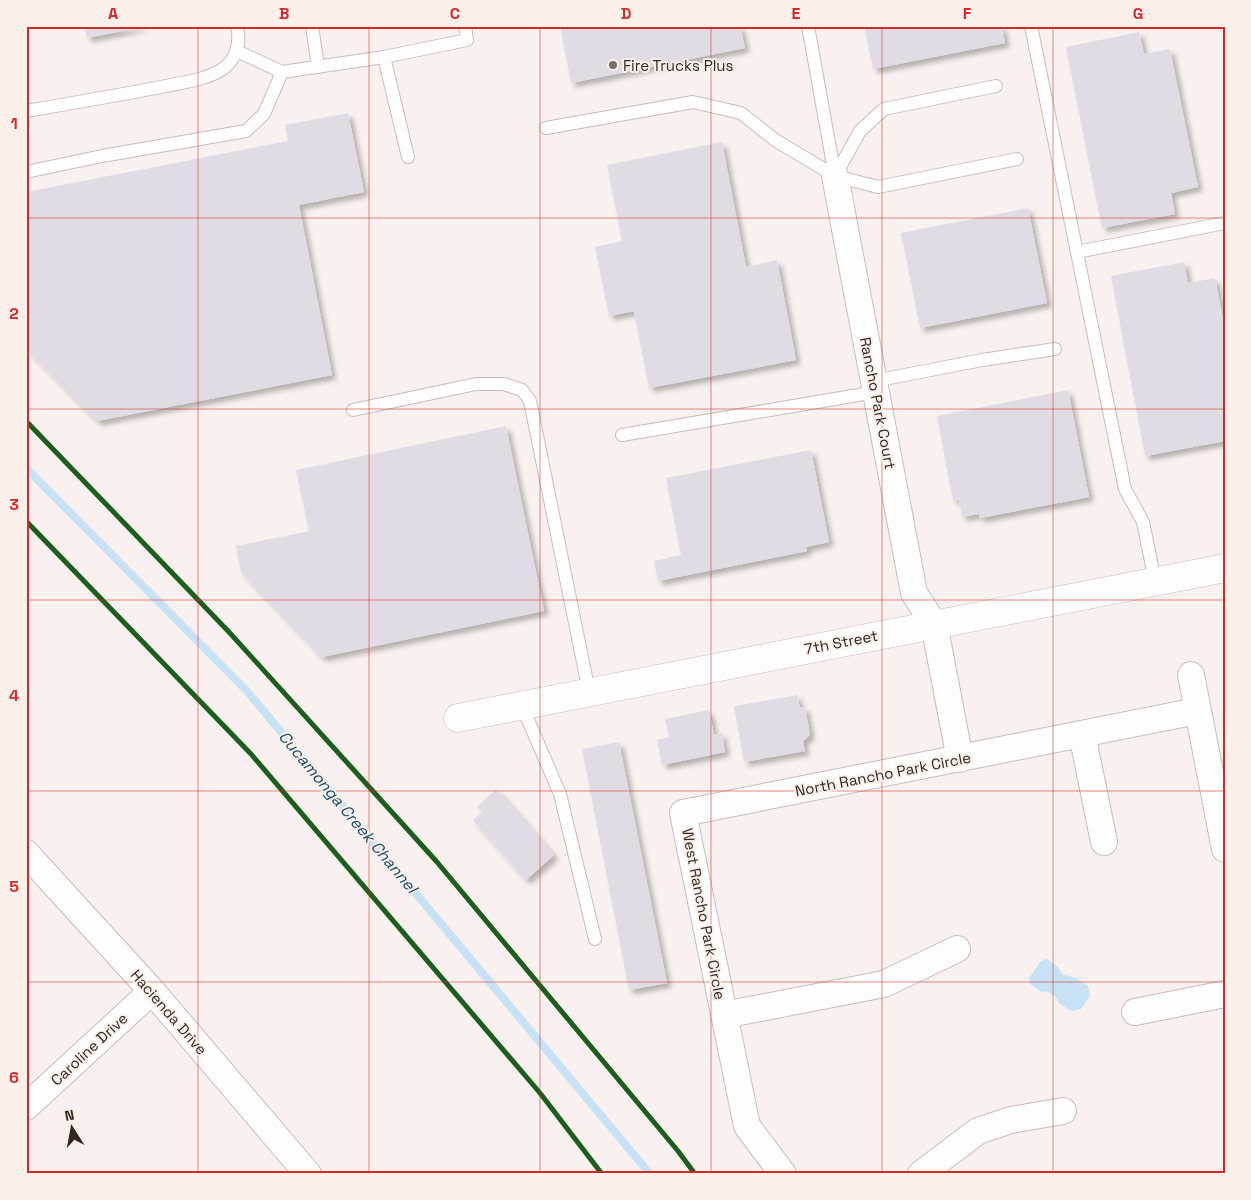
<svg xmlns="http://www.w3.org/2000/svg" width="1251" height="1200" font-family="'Space Grotesk',sans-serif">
<defs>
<filter id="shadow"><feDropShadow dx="4.5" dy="4.5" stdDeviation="2.5" flood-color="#0004"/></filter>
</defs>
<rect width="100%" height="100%" fill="#f8f1ef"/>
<path fill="#c6e2f4" d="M 1047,959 L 1058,967 L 1062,974 L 1076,978 L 1088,986 L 1090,996 L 1081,1009 L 1071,1011 L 1059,1003 L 1057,998 L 1047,991 L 1042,992 L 1030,984 L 1029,978 L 1041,961 Z"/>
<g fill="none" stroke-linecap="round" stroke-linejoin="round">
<path stroke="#c6e2f4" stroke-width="8" d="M 26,468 L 246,690 L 650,1174"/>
</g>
<g fill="#e1dce3" filter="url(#shadow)">
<path d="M 84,26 L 142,26 L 142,27 L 87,38 Z"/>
<path d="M 560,26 L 740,26 L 745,48 L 571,83 Z"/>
<path d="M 864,26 L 1002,26 L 1005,43 L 873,69 Z"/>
<path d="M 1139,32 L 1144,54 L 1170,49 L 1198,187 L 1171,193 L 1175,214 L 1102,228 L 1066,47 Z"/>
<path d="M 348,113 L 364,192 L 299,205 L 332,375 L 97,421 L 26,349 L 26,192 L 288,141 L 285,125 Z"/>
<path d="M 722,142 L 746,267 L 777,260 L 796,360 L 649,388 L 634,311 L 609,316 L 595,247 L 622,241 L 607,165 Z"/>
<path d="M 1028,208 L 1047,303 L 920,328 L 901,233 Z"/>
<path d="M 1184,262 L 1188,283 L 1215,278 L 1225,329 L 1225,441 L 1145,456 L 1111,276 Z"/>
<path d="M 1068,390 L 1089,497 L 980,518 L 979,514 L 962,517 L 959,500 L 953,501 L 937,416 Z"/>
<path d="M 506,426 L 544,611 L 322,657 L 241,572 L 236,546 L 309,531 L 296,470 Z"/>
<path d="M 811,450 L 829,542 L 806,547 L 807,551 L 658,581 L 654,561 L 681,555 L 666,478 Z"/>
<path d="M 797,695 L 800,708 L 805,707 L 810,735 L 803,741 L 805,751 L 744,762 L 734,706 Z"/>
<path d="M 709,710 L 714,735 L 722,733 L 725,752 L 662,765 L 657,740 L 669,737 L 665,719 Z"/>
<path d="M 619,742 L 667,983 L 629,990 L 582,749 Z"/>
<path d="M 496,789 L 554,855 L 526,880 L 473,820 L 482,812 L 477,807 Z"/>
</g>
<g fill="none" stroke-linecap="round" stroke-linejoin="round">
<defs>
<g id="lane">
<path d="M 312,26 L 318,67"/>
<path d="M 808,26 L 835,176"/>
<path d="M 1031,26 L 1125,489 L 1143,522 L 1155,581"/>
<path d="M 237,51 L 282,72 L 384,57 L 408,157"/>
<path d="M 384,57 L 467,40 L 465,26"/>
<path d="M 26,111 C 73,103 120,95 166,86 C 184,82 205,80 221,70 C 236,61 241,42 237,26"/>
<path d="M 546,128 L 693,102 L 741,113 L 775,140 L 835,176 L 878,187 L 1017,159"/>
<path d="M 26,172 L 102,156 L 246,131 L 264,114 L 282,72"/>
<path d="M 835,176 L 860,131 L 884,109 L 996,86"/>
<path d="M 1077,252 L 1225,223"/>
<path d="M 874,381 L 982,360 L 1055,349"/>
<path d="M 353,410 L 476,384 L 504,384 L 522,390 L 530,401 L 589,692"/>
<path d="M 622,435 L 876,392"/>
<path d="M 522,706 L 560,794 L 595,939"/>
</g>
<g id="street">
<path d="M 835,176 L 914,593 L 934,624 L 960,759"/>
<path d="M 1191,675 L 1225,849"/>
<path d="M 1082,734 L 1104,842"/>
<path d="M 26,853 L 152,991 L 308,1174"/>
<path d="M 1135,1012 L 1225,994"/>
<path d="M 724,1015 L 884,984 L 957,949"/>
<path d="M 26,1107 L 152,991"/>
<path d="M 783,1174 L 747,1126 L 683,813 L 1197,711"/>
<path d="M 921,1174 L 978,1131 L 1011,1120 L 1063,1111"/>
</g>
<path id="secondary" d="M 458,718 L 1225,568"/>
</defs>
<use href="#lane" stroke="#c6beba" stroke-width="14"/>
<use href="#street" stroke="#c6beba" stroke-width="28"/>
<use href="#secondary" stroke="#c6beba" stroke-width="29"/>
<use href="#lane" stroke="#fefdfd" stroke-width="12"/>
<use href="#street" stroke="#fefdfd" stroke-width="26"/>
<use href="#secondary" stroke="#fefdfd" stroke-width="28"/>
<defs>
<g id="cycleway">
<path d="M 26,421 L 229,632 L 437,862 L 678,1151 L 695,1174"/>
<path d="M 26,521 L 251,754 L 540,1093 L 602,1174"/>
</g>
</defs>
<use href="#cycleway" stroke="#fcf0eb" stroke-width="8"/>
<use href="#cycleway" stroke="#1b5e20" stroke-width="5"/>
</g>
<path fill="none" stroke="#d62828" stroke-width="1" stroke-opacity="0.55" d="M 198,26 L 198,1174M 369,26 L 369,1174M 540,26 L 540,1174M 711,26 L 711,1174M 882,26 L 882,1174M 1053,26 L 1053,1174M 26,218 L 1225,218M 26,409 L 1225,409M 26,600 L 1225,600M 26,791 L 1225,791M 26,982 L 1225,982"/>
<circle fill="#776d69" stroke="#fcf0eb" stroke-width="2" cx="613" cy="65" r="5"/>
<g text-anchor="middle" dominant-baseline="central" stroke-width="4" stroke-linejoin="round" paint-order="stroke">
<g font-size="15" fill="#312621" stroke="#fcf0eb" text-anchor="start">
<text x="623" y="65">Fire Trucks Plus</text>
</g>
<g font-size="15" fill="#312621" stroke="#fcf0eb">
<text transform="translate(878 403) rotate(79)">Rancho Park Court</text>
<text transform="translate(841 642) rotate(-11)">7th Street</text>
<text transform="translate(883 774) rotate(-11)">North Rancho Park Circle</text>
<text transform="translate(704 914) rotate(79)">West Rancho Park Circle</text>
<text transform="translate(169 1012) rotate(49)">Hacienda Drive</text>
<text transform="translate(89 1049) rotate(-43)">Caroline Drive</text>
</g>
<g font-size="16" font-style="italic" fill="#144e6c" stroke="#fcf0eb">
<text transform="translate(348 812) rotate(50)">Cucamonga Creek Channel</text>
</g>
</g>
<rect width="1251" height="1200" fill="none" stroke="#fcf0eb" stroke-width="55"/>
<g transform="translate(72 1128) rotate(349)" stroke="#fcf0eb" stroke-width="4" paint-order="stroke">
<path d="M0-4L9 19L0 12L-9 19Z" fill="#312621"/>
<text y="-8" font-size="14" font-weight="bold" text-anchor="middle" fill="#312621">N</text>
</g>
<rect x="28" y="28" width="1196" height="1144" fill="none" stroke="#d62828" stroke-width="2"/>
<g font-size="16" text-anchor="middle" font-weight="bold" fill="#d62828">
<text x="113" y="19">A</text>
<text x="284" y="19">B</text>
<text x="455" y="19">C</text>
<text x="626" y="19">D</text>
<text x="796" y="19">E</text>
<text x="967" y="19">F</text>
<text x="1138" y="19">G</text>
<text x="14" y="129">1</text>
<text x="14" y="319">2</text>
<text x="14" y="510">3</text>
<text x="14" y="701">4</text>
<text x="14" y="892">5</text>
<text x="14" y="1083">6</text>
</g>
</svg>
